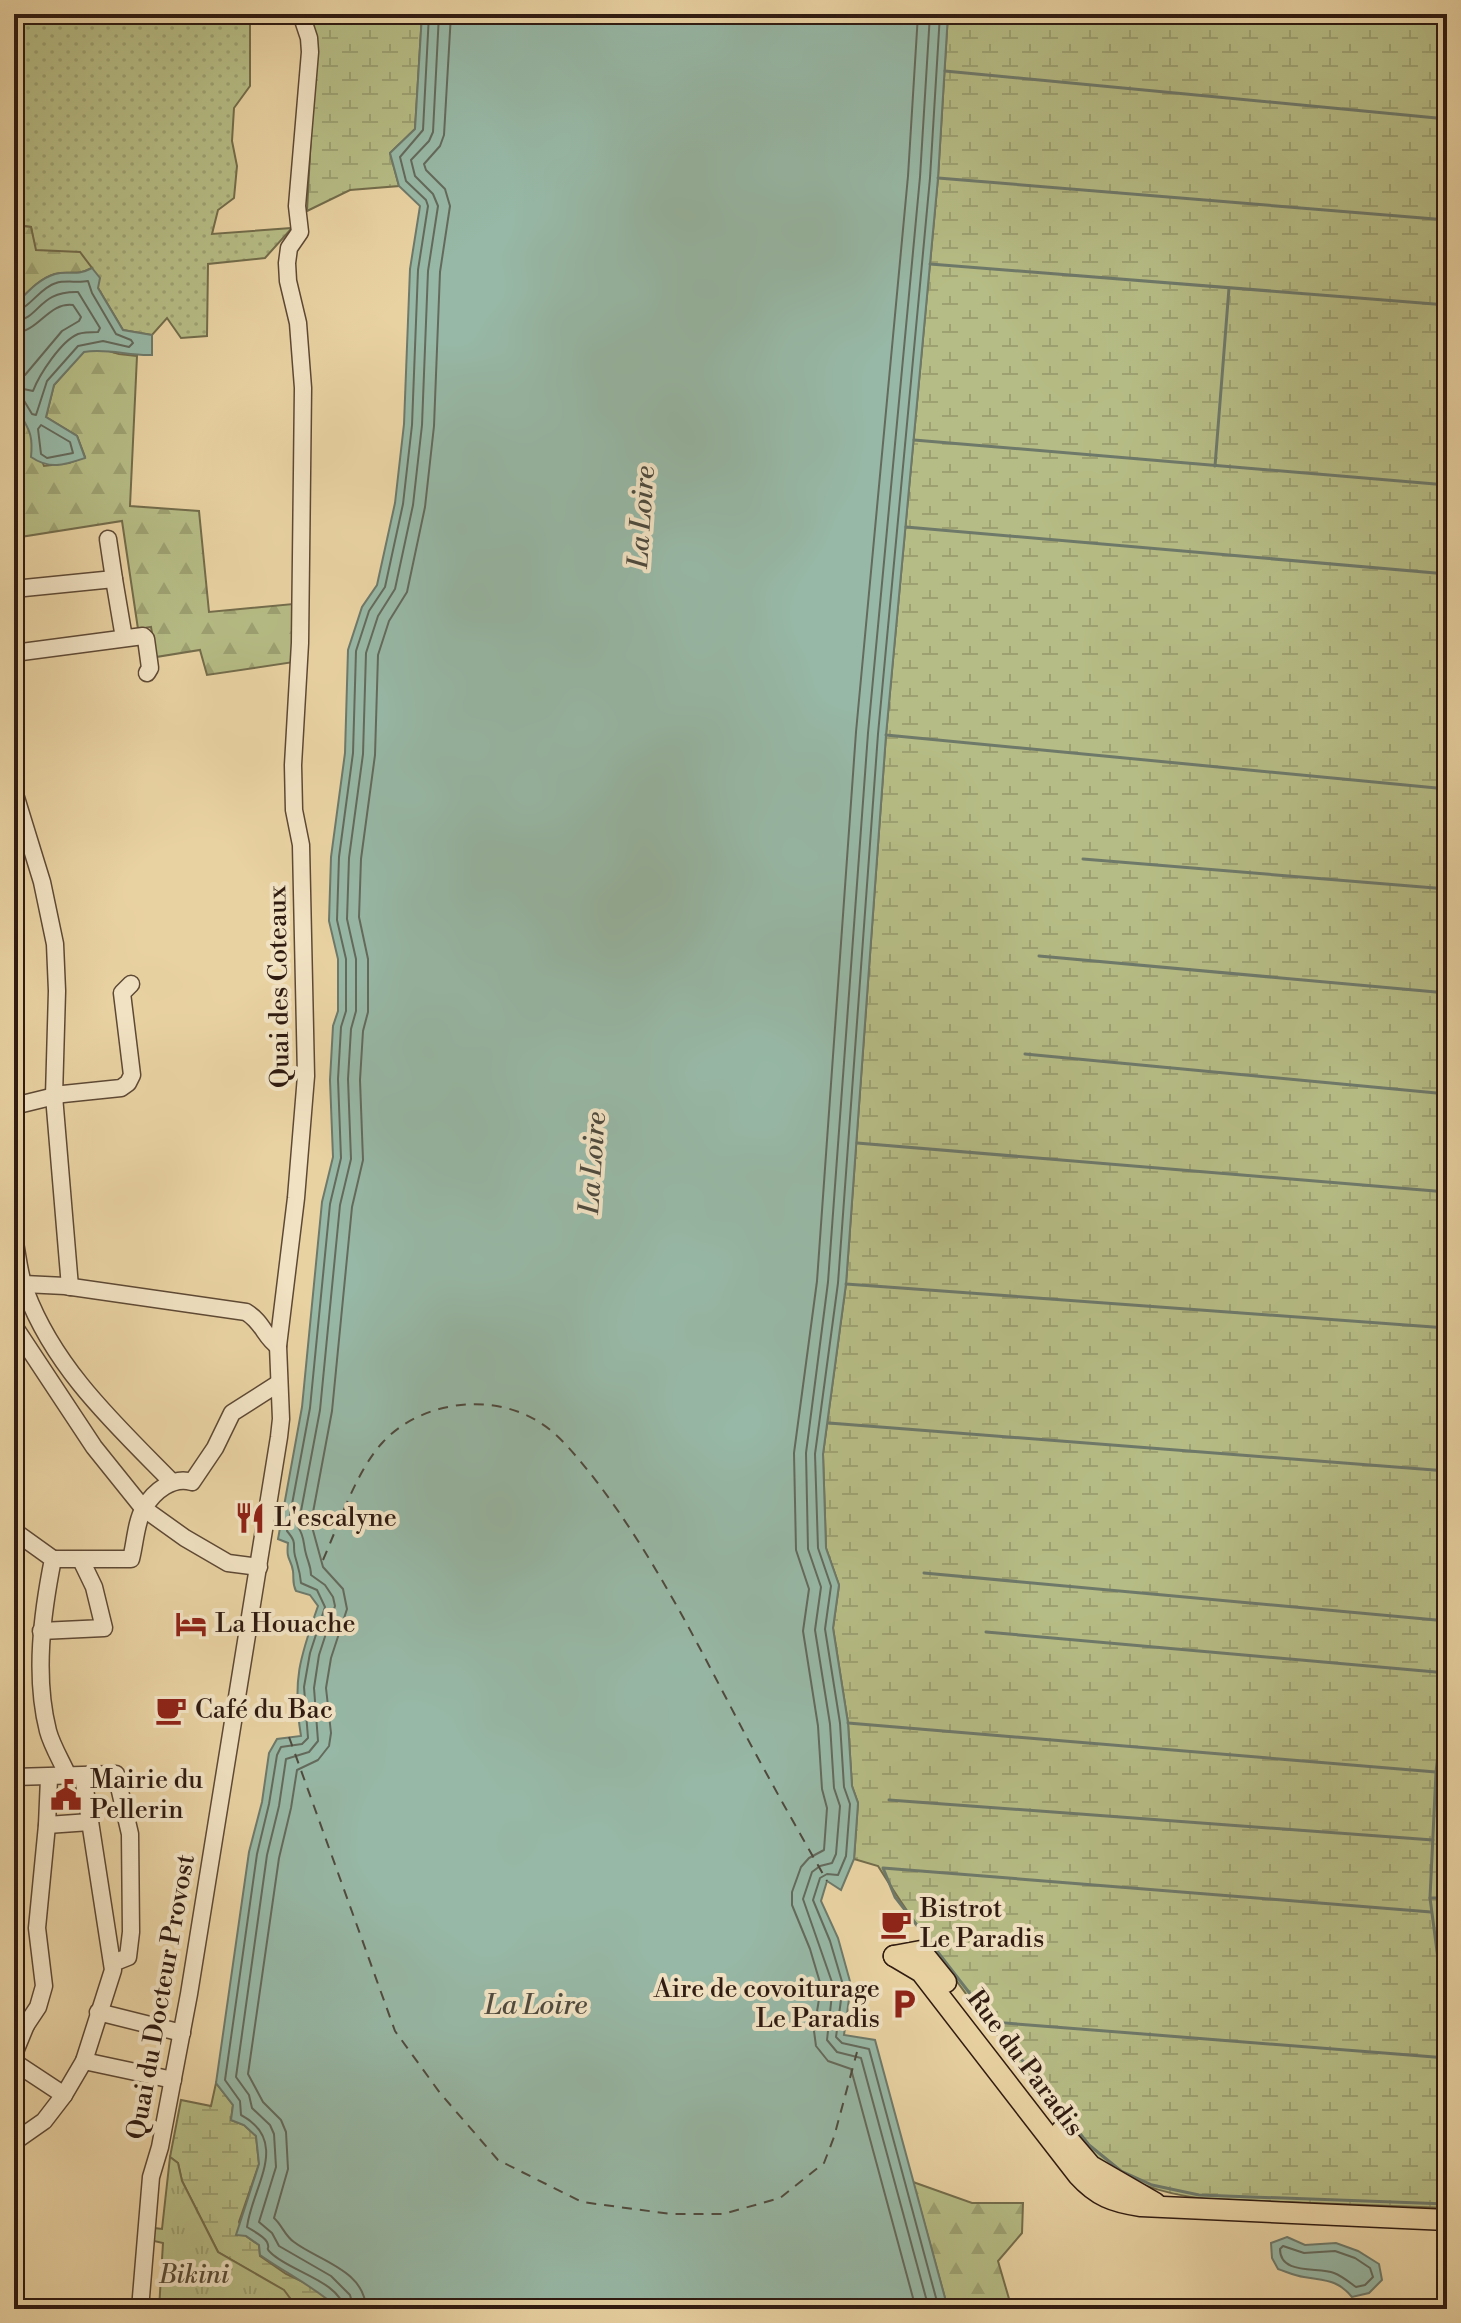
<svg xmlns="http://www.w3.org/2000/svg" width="1461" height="2323" font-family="'Libre Bodoni',serif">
<defs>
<pattern id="grass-dots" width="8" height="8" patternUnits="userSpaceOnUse" patternTransform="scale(2)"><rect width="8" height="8" fill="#b6bc85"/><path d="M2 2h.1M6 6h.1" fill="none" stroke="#9da172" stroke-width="1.8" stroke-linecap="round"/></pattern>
<pattern id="forest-firs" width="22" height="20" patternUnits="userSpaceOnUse" patternTransform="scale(2)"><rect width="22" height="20" fill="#b6bc85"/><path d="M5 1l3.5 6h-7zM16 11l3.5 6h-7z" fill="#9da172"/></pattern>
<pattern id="wetland-marsh" width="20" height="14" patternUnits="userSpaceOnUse" patternTransform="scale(2)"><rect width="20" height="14" fill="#b6bc85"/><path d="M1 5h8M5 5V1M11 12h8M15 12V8" fill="none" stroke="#9da172"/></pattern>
<pattern id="park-tufts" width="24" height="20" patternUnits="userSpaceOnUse" patternTransform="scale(2)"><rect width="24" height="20" fill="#b6bc85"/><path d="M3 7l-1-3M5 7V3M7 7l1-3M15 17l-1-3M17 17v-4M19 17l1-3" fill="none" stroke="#9da172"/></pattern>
</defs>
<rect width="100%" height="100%" fill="#e9d2a2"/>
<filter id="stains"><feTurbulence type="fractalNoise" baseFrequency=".0025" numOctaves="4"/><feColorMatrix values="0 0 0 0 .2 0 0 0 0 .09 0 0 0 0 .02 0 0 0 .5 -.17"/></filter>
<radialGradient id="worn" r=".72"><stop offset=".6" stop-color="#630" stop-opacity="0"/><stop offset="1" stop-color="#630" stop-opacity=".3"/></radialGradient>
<path fill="url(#grass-dots)" stroke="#736c4b" stroke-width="2" d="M 14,14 L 250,14 L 250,86 L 234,108 L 232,141 L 237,166 L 234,198 L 218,210 L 212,234 L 292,228 L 265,258 L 208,264 L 207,336 L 181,338 L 167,318 L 152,335 L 123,330 L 98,288 L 35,250 L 31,227 L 14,225 Z"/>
<g fill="url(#forest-firs)" stroke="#736c4b" stroke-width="2">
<path d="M 14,225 L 31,227 L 36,250 L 80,252 L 92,268 C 75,277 71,270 55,274 C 38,279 26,294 14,306 Z"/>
<path d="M 102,349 L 119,354 L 137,356 L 130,506 L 199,511 L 209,612 L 293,604 L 294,662 L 207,675 L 200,650 L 156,657 L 151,627 L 138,629 L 122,521 L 14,538 L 14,373 L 16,403 L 28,425 L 44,466 L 69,463 L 85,457 L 77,436 L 46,417 L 54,385 L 84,351 Z"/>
<path d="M 913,2182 L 972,2203 L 1023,2203 L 1022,2233 L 998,2261 L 1012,2309 L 948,2309 Z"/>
</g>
<g fill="url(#wetland-marsh)" stroke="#736c4b" stroke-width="2">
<path d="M 308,14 L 422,14 L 415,129 L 390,153 L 399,186 L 350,190 L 307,211 L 315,58 Z"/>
<path d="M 948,14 L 1447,14 L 1447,2208 L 1206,2199 C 1162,2194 1123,2182 1089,2152 C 1015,2058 941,1967 878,1866 L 854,1859 L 858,1803 L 852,1786 L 848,1723 L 833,1628 L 839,1585 L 826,1548 L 823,1454 L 846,1284 L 886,735 L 938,178 Z"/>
<path d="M 216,2083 L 233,2105 L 231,2120 L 244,2125 L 256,2136 L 259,2164 L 239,2222 L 246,2236 L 259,2245 L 260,2256 L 286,2274 L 318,2289 L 339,2309 L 298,2309 L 283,2290 L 218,2252 L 182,2181 L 178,2163 L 170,2157 L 181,2100 L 211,2106 Z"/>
</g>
<path fill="url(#park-tufts)" stroke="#736c4b" stroke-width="2" d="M 170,2157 L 178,2163 L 182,2181 L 218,2252 L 284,2290 L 298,2309 L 159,2309 L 163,2243 L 154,2241 L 154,2228 L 162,2229 Z"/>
<g fill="#97b8a6" stroke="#6e796a" stroke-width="2">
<path d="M 422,14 L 948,14 L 938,178 L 886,735 L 846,1284 L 823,1454 L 826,1548 L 839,1585 L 833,1628 L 848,1723 L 852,1786 L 858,1803 L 854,1859 L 841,1890 L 827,1881 L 821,1901 L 838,1938 L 851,1985 L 844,2035 L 875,2040 L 948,2309 L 339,2309 C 315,2287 287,2274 260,2255 L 259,2245 L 246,2236 L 236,2235 L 259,2164 L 256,2136 L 244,2125 L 231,2120 L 233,2105 L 216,2083 L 249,1852 L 262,1802 L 269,1753 L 277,1739 L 301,1736 C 292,1681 300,1657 318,1606 L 310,1595 L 296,1591 C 292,1583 294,1579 293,1571 C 291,1558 286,1561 288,1543 L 278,1539 L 302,1407 L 322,1202 L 333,1157 L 330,1080 L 333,1026 L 338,1011 L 338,959 L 329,921 L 331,857 L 345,753 L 348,650 L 362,607 L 377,585 L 395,503 L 404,424 L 410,269 L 420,206 L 399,186 L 390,153 L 415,129 Z"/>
<path d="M 92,268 L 100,278 L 98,288 L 123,330 L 152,335 L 152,355 C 129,356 107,348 84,352 L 54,385 L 46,417 L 77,436 L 85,458 C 64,465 50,470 31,457 C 34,426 24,428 16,403 C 9,381 14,331 14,306 C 26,294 38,279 55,274 C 70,270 75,277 92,268 Z"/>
<path d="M 1287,2237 L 1305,2245 L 1336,2243 L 1358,2251 L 1379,2264 L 1382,2280 L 1369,2293 L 1352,2297 C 1337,2279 1325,2281 1304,2277 C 1295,2276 1287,2272 1278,2269 L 1272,2258 L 1271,2243 Z"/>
</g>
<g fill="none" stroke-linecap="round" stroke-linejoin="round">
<g stroke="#646a5c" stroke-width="2">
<path d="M 14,311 C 30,309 39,288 56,283 C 65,280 78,283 88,281 L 92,293 L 116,334 L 131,340 L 133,343 L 129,347 L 103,341 L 78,346 L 47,381 L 36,415 L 32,414 L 23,399 L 14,397"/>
<path d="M 14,321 C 41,319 37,291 78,292 L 100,328 L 98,332 C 92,332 84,332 78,334 C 61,341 39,375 33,391 L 14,387"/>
<path d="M 14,333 C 39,332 48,302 73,305 L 81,317 L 79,321 L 62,331 L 25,375 L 14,375"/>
<path d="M 41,425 L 70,442 L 73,453 L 47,458 L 41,454 L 38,429 Z"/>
<path d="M 1283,2246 L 1304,2253 L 1335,2251 L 1355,2258 L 1370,2268 L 1373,2277 L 1365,2285 L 1356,2287 C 1349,2282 1342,2276 1334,2273 C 1317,2267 1280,2275 1280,2249 Z"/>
<path d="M 344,2309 C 341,2282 289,2271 271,2253 C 264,2246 271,2251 267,2242 C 264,2236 253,2231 247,2227 C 252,2187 291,2142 241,2115 L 240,2101 L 225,2080 L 257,1854 L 269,1804 L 277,1755 L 281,1747 L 302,1744 L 308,1738 L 304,1687 L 310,1653 L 325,1607 L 317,1590 L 301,1583 C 300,1571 298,1567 295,1556 C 292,1544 298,1544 287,1531 L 310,1408 L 330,1204 L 341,1158 L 338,1079 L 341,1027 L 346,1011 L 346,959 L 337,920 L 339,857 L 353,753 L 356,651 L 369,611 L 385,587 L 403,504 L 412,425 L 418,270 L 428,206 L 426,200 L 406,181 L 400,157 L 423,130 L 429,14"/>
<path d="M 354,2309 L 350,2295 L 331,2276 L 279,2246 L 272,2233 L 259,2222 L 276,2167 L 274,2134 L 270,2125 L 252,2108 L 249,2095 L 236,2077 L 267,1855 L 279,1806 L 286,1759 L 309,1752 L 318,1741 L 314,1688 L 319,1655 L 335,1606 L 333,1597 L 325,1585 L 311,1575 C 311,1566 308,1562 306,1554 C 303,1544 305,1537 298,1527 L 320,1410 L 340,1205 L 351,1159 L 348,1079 L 351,1029 L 356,1011 L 356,959 L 347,919 L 349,858 L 363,754 L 366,653 L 378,616 L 395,589 L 413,505 L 422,425 L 428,271 L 438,206 L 433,194 L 415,176 L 411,160 L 429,141 L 433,132 L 439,14"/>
<path d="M 366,2309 C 365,2270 319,2261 294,2242 C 285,2236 282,2225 274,2218 L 288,2169 L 286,2132 L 281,2120 L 263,2102 L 248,2074 L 279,1858 L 291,1808 L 297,1770 L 318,1760 L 329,1746 L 331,1733 L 326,1688 L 331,1658 L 347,1609 L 343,1589 L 323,1567 L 311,1523 L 332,1411 L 352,1207 L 363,1160 L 360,1080 L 363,1031 L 368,1012 L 368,959 L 359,917 L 361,859 L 375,755 L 378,655 L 389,621 L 407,592 L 425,507 L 434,426 L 440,272 L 450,206 L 445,189 L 426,170 L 424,164 L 440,146 L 444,135 L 451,14"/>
<path d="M 916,2309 L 851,2069 L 828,2061 L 816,2046 L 814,2031 L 821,1986 L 810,1949 L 792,1905 L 792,1892 L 801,1867 L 809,1858 L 824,1850 L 827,1808 L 822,1789 L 818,1726 L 803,1631 L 809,1589 L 796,1550 L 794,1453 L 817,1281 L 856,732 L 908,176 L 918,14"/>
<path d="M 929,2309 L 861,2058 L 837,2052 L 827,2040 L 833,1985 L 803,1899 L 812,1872 L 820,1866 L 832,1863 L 836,1854 L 840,1806 L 834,1788 L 830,1724 L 815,1630 L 821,1587 L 808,1549 L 806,1453 L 828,1282 L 868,733 L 920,177 L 930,14"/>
<path d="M 939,2309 L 869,2049 L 842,2043 L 836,2037 L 843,1985 L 830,1941 L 813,1900 L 820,1878 L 827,1874 L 838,1875 L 846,1856 L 850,1804 L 844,1787 L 840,1723 L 825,1629 L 831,1586 L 818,1548 L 815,1454 L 838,1283 L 878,734 L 930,178 L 940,14"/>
</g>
<g stroke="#6e796a" stroke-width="3">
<path d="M 1352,14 L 1447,22"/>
<path d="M 945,71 L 1447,119"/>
<path d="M 938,178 L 1447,220"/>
<path d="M 930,264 L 1447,305"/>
<path d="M 914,440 L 1447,485"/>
<path d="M 1215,466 L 1229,288"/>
<path d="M 906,527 L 1447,574"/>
<path d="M 886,735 L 1447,789"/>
<path d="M 1083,859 L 1447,889"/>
<path d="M 1039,956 L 1447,993"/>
<path d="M 1025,1054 L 1447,1094"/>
<path d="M 857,1143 L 1447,1192"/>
<path d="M 846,1284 L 1447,1328"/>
<path d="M 829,1423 L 1447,1471"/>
<path d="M 924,1573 L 1447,1621"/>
<path d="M 986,1632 L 1447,1673"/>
<path d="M 1447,1677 L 1436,1772 L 1430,1898 L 1447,2027"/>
<path d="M 848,1723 L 1436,1772"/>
<path d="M 889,1800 L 1433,1840"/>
<path d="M 1430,1898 L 1447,1898"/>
<path d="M 1431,1912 L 883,1868 L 895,1897 L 992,2022 L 1089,2145 L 1121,2171 L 1152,2185 L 1199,2195 L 1447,2204"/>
<path d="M 992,2022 L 1447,2058"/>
</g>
<g stroke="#4f4a3e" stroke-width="2" stroke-dasharray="10 8" stroke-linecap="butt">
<path d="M 323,1560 C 339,1524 356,1471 383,1442 C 421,1401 492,1392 539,1422 C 559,1434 575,1455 590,1473 C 649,1548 692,1633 736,1717 C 765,1772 796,1827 827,1881"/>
<path d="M 289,1737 L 395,2031 L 440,2093 L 498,2160 L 582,2202 L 671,2214 L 723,2214 L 780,2198 L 824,2163 L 834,2137 L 857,2052"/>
</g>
<defs>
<g id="minor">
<path d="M 108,539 L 114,579"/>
<path d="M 14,589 L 114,579 L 124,638"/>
<path d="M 14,653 L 143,636 L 146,639 L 150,668 L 147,673"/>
<path d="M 14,791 L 42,882 L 55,944 L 57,991 L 54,1096 L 70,1287"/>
<path d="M 14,1106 L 63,1094 L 121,1088 L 128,1083 L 132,1075 L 122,993 L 131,984"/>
<path d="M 14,1238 C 18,1256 19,1276 26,1292 C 55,1369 115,1424 171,1481"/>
<path d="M 16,1278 L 24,1284 L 65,1286 L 246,1312 C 263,1322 265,1338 278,1346"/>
<path d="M 14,1326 L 94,1447 L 143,1508 L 185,1538 L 228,1563 L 259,1567"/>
<path d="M 14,1531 L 53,1559 C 42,1614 34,1676 48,1731 C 52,1746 62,1762 68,1776"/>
<path d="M 53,1559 L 131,1559 C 135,1544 136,1521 144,1508 C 154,1491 173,1476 192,1482 L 215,1448 L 232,1413 L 279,1383"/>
<path d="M 41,1631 L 104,1628 L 94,1587 L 81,1560"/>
<path d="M 14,1777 L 116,1774 L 130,1834 L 131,1932 L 128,1957 L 113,1963"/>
<path d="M 47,1825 L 90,1822"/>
<path d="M 98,2012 L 182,2033"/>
<path d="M 14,2018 L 26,2025 L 38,2007 L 44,1986 L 37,1928 L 47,1825 L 49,1778"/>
<path d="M 14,2054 L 26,2025"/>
<path d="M 84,2061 L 173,2080"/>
<path d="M 14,2062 L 64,2095"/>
<path d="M 14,2142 L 44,2121 L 64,2095 L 84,2061 L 113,1970 L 83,1776"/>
<path d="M 140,2309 L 151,2177 L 160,2147 L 189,1994 L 279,1437 L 281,1419 L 278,1346 L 296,1198 L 306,1076 L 301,845 L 294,810 L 293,765 L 300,643 L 303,388 L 298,323 L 288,281 L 287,263 L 289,248 L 300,232 L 297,206 L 310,52 L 309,38 L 301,14"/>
</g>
<g id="major">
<path d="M 894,1956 L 921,1972 L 1078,2175 C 1097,2196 1113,2202 1141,2206 L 1447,2220"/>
<path d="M 894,1956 L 921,1951 L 946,1982"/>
<path d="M 1061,2131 L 1091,2166 L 1155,2203"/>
</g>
</defs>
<use href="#minor" stroke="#5e4935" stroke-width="19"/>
<use href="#major" stroke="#301b11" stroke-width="23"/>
<use href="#minor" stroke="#f1e2c3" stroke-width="16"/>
<use href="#major" stroke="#e9d2a2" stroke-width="20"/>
</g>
<defs>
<symbol id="restaurant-bare" viewBox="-9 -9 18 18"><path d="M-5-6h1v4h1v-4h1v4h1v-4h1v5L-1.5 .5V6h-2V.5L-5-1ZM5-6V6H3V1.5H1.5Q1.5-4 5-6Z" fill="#8f2418" stroke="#f1e2c3" stroke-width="2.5" paint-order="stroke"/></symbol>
<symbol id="hotel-bare" viewBox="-9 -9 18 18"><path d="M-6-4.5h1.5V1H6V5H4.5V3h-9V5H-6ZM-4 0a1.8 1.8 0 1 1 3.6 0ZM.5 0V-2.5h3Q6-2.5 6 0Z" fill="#8f2418" stroke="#f1e2c3" stroke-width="2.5" paint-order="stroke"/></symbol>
<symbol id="cafe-bare" viewBox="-9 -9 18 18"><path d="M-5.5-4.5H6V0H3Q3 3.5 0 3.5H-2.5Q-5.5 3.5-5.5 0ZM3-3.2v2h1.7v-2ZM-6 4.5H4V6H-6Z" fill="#8f2418" stroke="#f1e2c3" stroke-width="2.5" paint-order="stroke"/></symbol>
<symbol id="civic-bare" viewBox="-9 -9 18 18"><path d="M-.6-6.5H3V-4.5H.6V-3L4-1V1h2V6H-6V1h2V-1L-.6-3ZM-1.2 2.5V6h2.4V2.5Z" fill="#8f2418" stroke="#f1e2c3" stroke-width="2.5" paint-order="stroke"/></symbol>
<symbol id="parking-bare" viewBox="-9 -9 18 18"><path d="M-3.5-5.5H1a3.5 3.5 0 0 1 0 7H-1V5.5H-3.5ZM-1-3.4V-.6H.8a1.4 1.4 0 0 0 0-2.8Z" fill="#8f2418" stroke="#f1e2c3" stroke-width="2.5" paint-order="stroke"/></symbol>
</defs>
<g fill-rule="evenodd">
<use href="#restaurant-bare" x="228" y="1496" width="44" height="44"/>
<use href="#hotel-bare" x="169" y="1602" width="44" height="44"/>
<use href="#cafe-bare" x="149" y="1688" width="44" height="44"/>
<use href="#civic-bare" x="44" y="1773" width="44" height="44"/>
<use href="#cafe-bare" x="874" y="1902" width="44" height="44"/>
<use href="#parking-bare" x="882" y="1982" width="44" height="44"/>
</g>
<g text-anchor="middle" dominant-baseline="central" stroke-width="8" stroke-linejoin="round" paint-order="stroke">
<g font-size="26" fill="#301b11" stroke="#f1e2c3">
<text transform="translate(279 987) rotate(-91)">Quai des Coteaux</text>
<text transform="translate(161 1997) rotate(-80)">Quai du Docteur Provost</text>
<text transform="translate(1025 2063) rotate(53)">Rue du Paradis</text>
</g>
<g font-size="26" fill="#301b11" stroke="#f1e2c3" text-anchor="start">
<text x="274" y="1518">L'escalyne</text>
<text x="215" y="1624">La Houache</text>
<text x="195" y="1710">Café du Bac</text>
<text x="90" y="1780">Mairie du<tspan x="90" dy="30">Pellerin</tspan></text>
<text x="920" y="1909">Bistrot<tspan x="920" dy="30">Le Paradis</tspan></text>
<text x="880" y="1989" text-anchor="end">Aire de covoiturage<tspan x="880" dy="30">Le Paradis</tspan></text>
</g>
<g font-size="26" font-style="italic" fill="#584b34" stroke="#f1e2c3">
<text x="194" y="2275">Bikini</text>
</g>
<g font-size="28" font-style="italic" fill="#4f4a3e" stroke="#f1e2c3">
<text transform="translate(642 517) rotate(-86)">La Loire</text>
<text transform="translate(593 1163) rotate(-86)">La Loire</text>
<text x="536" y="2005">La Loire</text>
</g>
</g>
<rect width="1461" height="2323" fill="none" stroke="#e9d2a2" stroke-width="48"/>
<rect x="16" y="16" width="1429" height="2291" fill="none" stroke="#301b11" stroke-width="4"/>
<rect x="24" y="24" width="1413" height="2275" fill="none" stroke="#301b11" stroke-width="2"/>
<rect width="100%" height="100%" filter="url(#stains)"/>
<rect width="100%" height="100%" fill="url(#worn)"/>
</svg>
